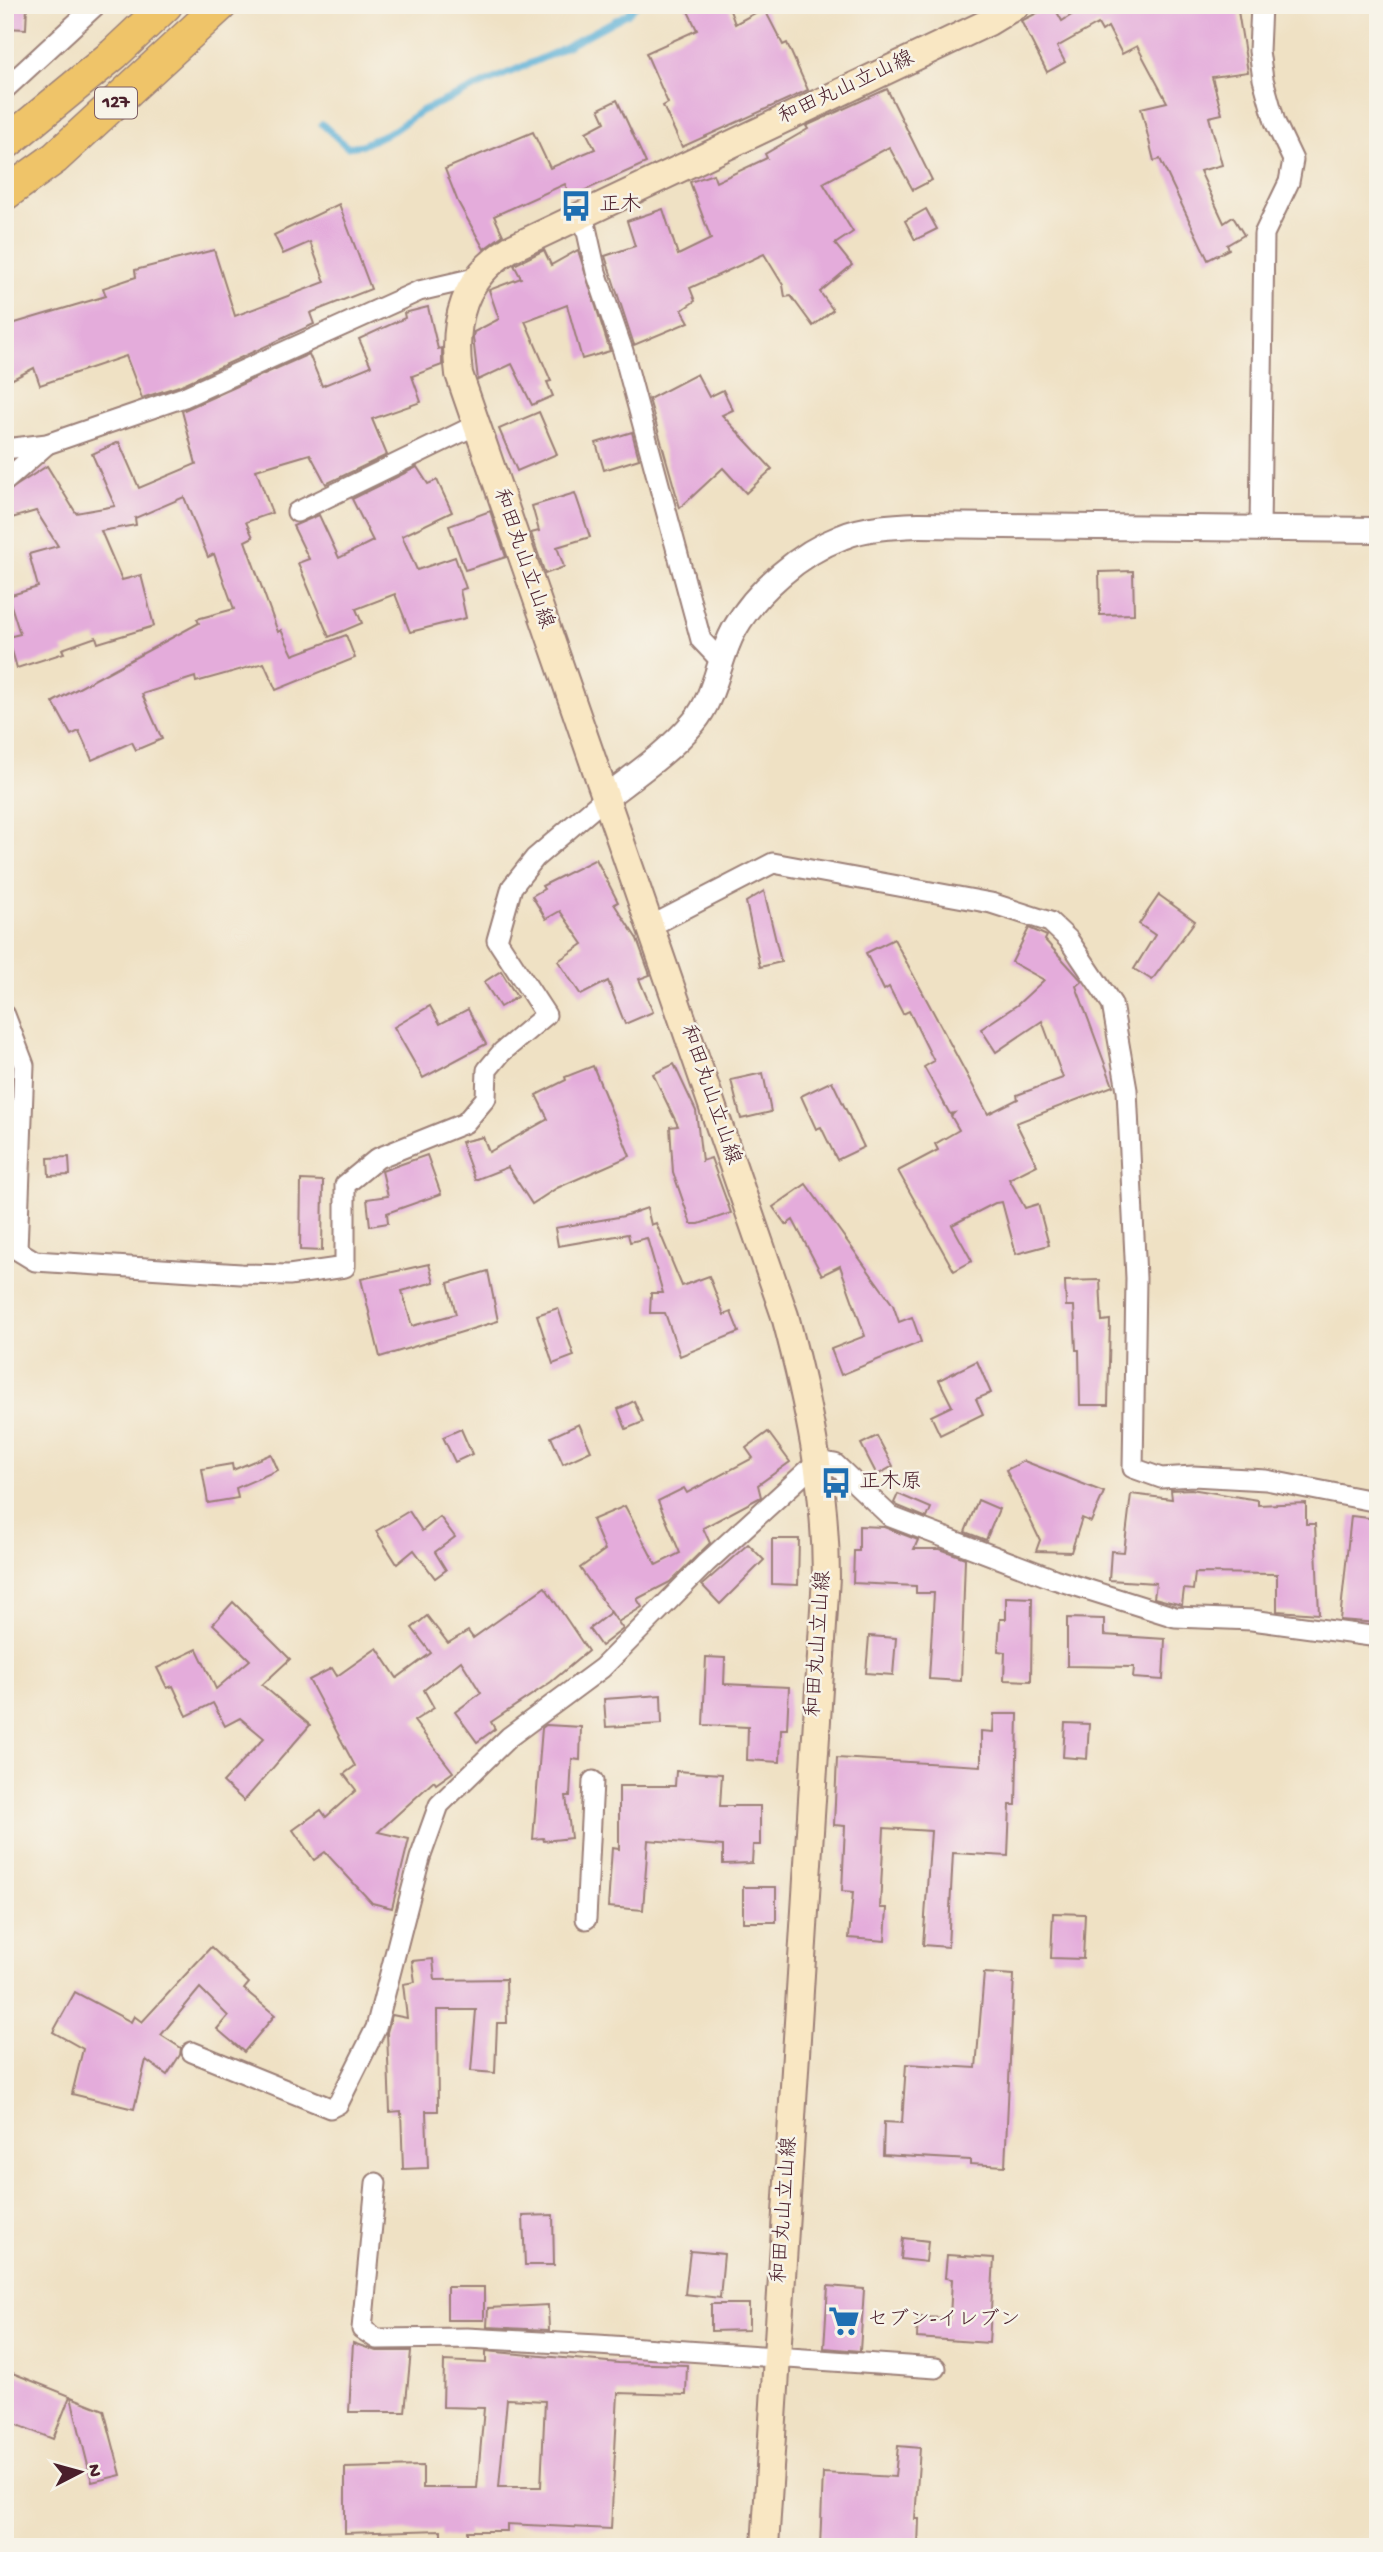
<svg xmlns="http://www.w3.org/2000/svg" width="1383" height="2552" font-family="'Gochi Hand','Klee One',sans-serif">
<rect width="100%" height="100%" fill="#f7f3e8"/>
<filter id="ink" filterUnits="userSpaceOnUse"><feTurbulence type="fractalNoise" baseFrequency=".0143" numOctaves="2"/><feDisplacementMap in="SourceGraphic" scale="14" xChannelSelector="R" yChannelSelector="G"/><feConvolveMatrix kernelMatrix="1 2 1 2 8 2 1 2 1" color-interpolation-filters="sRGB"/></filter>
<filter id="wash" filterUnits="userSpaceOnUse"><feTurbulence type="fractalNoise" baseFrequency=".00686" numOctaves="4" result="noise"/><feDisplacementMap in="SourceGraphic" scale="28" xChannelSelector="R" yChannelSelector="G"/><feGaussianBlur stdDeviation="1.57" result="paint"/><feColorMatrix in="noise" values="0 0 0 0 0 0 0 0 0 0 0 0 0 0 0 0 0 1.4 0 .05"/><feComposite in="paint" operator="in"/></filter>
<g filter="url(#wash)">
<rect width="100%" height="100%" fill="#efe1c4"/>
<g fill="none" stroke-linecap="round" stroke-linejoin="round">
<path stroke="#5bb0d7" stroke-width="7" d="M 322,124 L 347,147 L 362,145 L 394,130 L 421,111 L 554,53 L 627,14 L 636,5"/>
</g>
<g id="blocks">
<g fill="#e4acdb" fill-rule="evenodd">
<path d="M 5,5 L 27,5 L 26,29 L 5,28 Z"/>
<path d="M 685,5 L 728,5 L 735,24 L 764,8 L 783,45 L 787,43 L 808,90 L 682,147 L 663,106 L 668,103 L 646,53 L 697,30 Z"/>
<path d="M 1053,5 L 1062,21 L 1087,5 L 1237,5 L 1248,72 L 1212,77 L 1222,114 L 1209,117 L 1222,165 L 1200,171 L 1224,223 L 1233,217 L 1244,235 L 1227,245 L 1229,249 L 1208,260 L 1160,159 L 1154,161 L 1141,108 L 1167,102 L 1137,46 L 1122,54 L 1108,27 L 1102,31 L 1098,24 L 1057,47 L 1065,62 L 1047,72 L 1021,21 Z"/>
<path d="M 887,89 L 932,180 L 913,190 L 889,147 L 823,183 L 853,232 L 835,244 L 852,265 L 820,292 L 833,310 L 813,326 L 791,296 L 785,297 L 783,285 L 764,254 L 690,288 L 695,301 L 682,310 L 689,322 L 634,345 L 605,256 L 635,246 L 627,221 L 663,209 L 678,255 L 711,239 L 690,182 L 713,174 L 716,182 L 767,158 L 765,154 L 808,129 L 806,126 Z"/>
<path d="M 617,100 L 646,163 L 570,197 L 565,184 L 494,216 L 503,235 L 484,249 L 458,202 L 445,169 L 533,132 L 550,168 L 595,149 L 586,132 L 605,122 L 599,109 Z"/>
<path d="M 339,204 L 371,289 L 310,313 L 314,324 L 179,386 L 142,398 L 126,356 L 40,385 L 34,368 L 5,383 L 5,326 L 106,296 L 103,288 L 136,277 L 135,270 L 214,250 L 235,316 L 325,282 L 310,242 L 283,254 L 274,235 Z"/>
<path d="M 926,209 L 937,229 L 915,240 L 905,221 Z"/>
<path d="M 544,250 L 551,265 L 578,250 L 610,351 L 582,359 L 567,305 L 525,321 L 551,381 L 547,382 L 553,396 L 532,405 L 512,364 L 478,380 L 473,337 L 474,332 L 499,319 L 489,290 L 521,278 L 514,265 Z"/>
<path d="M 428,307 L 438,349 L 442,348 L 442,365 L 412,376 L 421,402 L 372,419 L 387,455 L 326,484 L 310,454 L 256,470 L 272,513 L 246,522 L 253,537 L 245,541 L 278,632 L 281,630 L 293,655 L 346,635 L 355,658 L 276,690 L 264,663 L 196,682 L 195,677 L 142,694 L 162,739 L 136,750 L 132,742 L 92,760 L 79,731 L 71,735 L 53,702 L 199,623 L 197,619 L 234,609 L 214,554 L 208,557 L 184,497 L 135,518 L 136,525 L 101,531 L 122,580 L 141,575 L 154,626 L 98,643 L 96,637 L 62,649 L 64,653 L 17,668 L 8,637 L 20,634 L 8,596 L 38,587 L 29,554 L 58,546 L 36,511 L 5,520 L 5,493 L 47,466 L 76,513 L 115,506 L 92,454 L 119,442 L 139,488 L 196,464 L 182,411 L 309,354 L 322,386 L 371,366 L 359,339 L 405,318 L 404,313 Z"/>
<path d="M 697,374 L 709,397 L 723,390 L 733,410 L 722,415 L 772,469 L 746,493 L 723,468 L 680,508 L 649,399 Z"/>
<path d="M 539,412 L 557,454 L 517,471 L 499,429 Z"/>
<path d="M 632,432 L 639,459 L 604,470 L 596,443 Z"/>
<path d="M 417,467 L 428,484 L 437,480 L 452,512 L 402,536 L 417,570 L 455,557 L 466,588 L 460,590 L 466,618 L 410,632 L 395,594 L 356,609 L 362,623 L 329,637 L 298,563 L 309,559 L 293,526 L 319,515 L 339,558 L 373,541 L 352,499 Z"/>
<path d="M 575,493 L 590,537 L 557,547 L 564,567 L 545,574 L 531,533 L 539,531 L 532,506 Z"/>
<path d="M 490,511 L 506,557 L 465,570 L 449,526 Z"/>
<path d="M 1133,571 L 1134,614 L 1100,615 L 1099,572 Z"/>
<path d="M 596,859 L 618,902 L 614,904 L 637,939 L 650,975 L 639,979 L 653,1012 L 625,1024 L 608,981 L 581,995 L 558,961 L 583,944 L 560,911 L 546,919 L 532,896 L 544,889 L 542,886 Z"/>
<path d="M 764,891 L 781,962 L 760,967 L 746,902 Z"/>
<path d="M 1159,895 L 1195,921 L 1152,980 L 1134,969 L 1155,935 L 1139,924 Z"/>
<path d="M 1029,928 L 1047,936 L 1045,940 L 1082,981 L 1076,986 L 1113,1086 L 1016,1123 L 1037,1165 L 1009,1179 L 1025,1208 L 1038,1204 L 1049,1245 L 1016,1254 L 1002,1202 L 995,1203 L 952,1225 L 972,1261 L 954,1271 L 898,1171 L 938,1150 L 935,1144 L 959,1130 L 951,1116 L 954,1113 L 950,1114 L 924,1067 L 934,1061 L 909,1011 L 903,1014 L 889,987 L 884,990 L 866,953 L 894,939 L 988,1114 L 1018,1099 L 1017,1095 L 1063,1078 L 1042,1021 L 996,1052 L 981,1029 L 1017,1005 L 1044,980 L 1012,962 Z"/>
<path d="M 501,971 L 517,997 L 500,1007 L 484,982 Z"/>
<path d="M 430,1006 L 440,1024 L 468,1009 L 486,1044 L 423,1078 L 394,1027 Z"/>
<path d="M 674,1064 L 696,1111 L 702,1161 L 711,1158 L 731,1213 L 699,1224 L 691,1224 L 673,1172 L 670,1127 L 678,1126 L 653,1074 Z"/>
<path d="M 593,1066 L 630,1156 L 557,1188 L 532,1204 L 508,1167 L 475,1180 L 461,1142 L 483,1137 L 489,1152 L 548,1119 L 536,1095 L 566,1080 L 565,1077 Z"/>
<path d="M 763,1073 L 771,1112 L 741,1119 L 731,1080 Z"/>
<path d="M 832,1081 L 864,1147 L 837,1160 L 821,1127 L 816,1129 L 801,1096 Z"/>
<path d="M 427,1155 L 441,1194 L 387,1213 L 388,1223 L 370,1226 L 367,1199 L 388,1196 L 382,1171 Z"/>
<path d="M 69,1157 L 70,1175 L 49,1176 L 48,1158 Z"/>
<path d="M 301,1180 L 323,1181 L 322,1251 L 300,1250 Z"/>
<path d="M 806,1184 L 893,1305 L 899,1322 L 912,1317 L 921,1342 L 841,1375 L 831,1349 L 865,1336 L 840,1266 L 822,1275 L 793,1220 L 786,1225 L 773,1207 Z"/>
<path d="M 647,1208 L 651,1225 L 656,1223 L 682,1286 L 709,1276 L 724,1315 L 731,1312 L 739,1332 L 680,1356 L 665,1313 L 650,1313 L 651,1293 L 663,1293 L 647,1238 L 630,1242 L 628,1234 L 558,1246 L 555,1228 L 624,1216 Z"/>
<path d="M 429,1264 L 434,1282 L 402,1291 L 412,1326 L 456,1314 L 448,1283 L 488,1271 L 498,1321 L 380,1357 L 361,1279 Z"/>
<path d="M 1100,1280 L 1102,1321 L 1110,1320 L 1108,1405 L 1080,1405 L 1079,1350 L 1076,1350 L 1074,1306 L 1066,1306 L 1065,1281 Z"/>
<path d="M 558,1308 L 574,1356 L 553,1364 L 537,1315 Z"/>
<path d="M 977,1361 L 991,1393 L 976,1399 L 983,1414 L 940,1435 L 931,1416 L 952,1406 L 939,1380 Z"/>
<path d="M 634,1401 L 643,1422 L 626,1429 L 618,1409 Z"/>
<path d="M 579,1424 L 591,1451 L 563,1464 L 551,1437 Z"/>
<path d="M 461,1429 L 472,1454 L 455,1462 L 443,1437 Z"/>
<path d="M 768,1432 L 790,1462 L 758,1485 L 761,1497 L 703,1528 L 710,1543 L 670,1582 L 637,1599 L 642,1607 L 618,1622 L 623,1629 L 601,1646 L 589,1629 L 611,1612 L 617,1621 L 580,1568 L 605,1550 L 592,1520 L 625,1506 L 656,1565 L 680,1553 L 658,1501 L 684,1488 L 687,1493 L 753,1458 L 746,1448 Z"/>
<path d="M 877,1436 L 893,1466 L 877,1475 L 861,1444 Z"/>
<path d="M 271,1454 L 278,1470 L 236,1488 L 238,1498 L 208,1503 L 202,1469 L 232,1464 L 233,1470 Z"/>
<path d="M 1024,1461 L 1104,1492 L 1091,1522 L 1082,1518 L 1071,1552 L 1036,1551 L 1040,1540 L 1006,1470 Z"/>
<path d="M 1191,1489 L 1258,1500 L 1258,1505 L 1306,1503 L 1306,1524 L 1315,1524 L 1319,1614 L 1277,1611 L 1277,1574 L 1195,1573 L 1193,1590 L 1184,1589 L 1182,1605 L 1154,1598 L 1156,1583 L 1109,1580 L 1111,1551 L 1124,1552 L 1131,1494 L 1172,1499 L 1171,1490 Z"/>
<path d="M 898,1494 L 931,1508 L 927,1518 L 898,1506 L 894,1503 Z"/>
<path d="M 978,1500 L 999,1509 L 986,1540 L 965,1532 Z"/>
<path d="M 409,1511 L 422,1531 L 440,1517 L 455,1537 L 435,1552 L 446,1570 L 435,1578 L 414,1550 L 397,1564 L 376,1531 Z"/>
<path d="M 1351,1516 L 1378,1519 L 1378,1623 L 1340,1620 Z"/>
<path d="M 859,1526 L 884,1527 L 918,1540 L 914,1549 L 940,1549 L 965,1558 L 961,1681 L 929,1679 L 934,1593 L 916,1593 L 916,1586 L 853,1583 L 854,1551 L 859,1551 Z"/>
<path d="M 772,1539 L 799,1539 L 798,1585 L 772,1584 Z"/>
<path d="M 748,1544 L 764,1560 L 720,1604 L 702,1585 Z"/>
<path d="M 545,1587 L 588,1651 L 551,1682 L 491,1722 L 495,1729 L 477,1742 L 455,1712 L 481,1693 L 461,1661 L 424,1690 L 434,1708 L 414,1721 L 453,1772 L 436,1784 L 434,1781 L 378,1832 L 409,1839 L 392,1908 L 372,1903 L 325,1852 L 314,1860 L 293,1830 L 321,1810 L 326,1817 L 356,1790 L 344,1774 L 355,1766 L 309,1680 L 332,1668 L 337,1676 L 377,1648 L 397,1678 L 431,1653 L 412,1628 L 427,1616 L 448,1643 L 468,1631 L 473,1638 Z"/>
<path d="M 1006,1597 L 1032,1598 L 1031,1681 L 1004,1680 L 1005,1652 L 998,1651 L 1000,1619 L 1006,1619 Z"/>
<path d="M 233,1602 L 290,1659 L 262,1685 L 310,1725 L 244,1801 L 223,1782 L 264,1738 L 240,1718 L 225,1726 L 213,1703 L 187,1716 L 173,1686 L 167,1688 L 157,1668 L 197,1649 L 216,1689 L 250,1660 L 213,1624 Z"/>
<path d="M 1067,1618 L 1104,1619 L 1104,1635 L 1165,1639 L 1163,1680 L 1133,1678 L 1134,1667 L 1067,1666 Z"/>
<path d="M 869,1636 L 896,1638 L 893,1675 L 866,1673 Z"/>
<path d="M 706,1657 L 725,1658 L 724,1684 L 789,1687 L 787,1729 L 781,1729 L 780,1762 L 747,1760 L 748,1727 L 703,1725 Z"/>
<path d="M 661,1695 L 662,1724 L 606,1727 L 604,1699 Z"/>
<path d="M 994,1714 L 1018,1714 L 1016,1805 L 1010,1805 L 1008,1856 L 953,1853 L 948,1947 L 923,1945 L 931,1831 L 884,1828 L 880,1908 L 887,1908 L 885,1941 L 849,1938 L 853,1892 L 842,1891 L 845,1826 L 834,1825 L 837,1758 L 981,1766 L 981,1731 L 993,1732 Z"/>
<path d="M 1065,1723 L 1089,1724 L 1087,1759 L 1063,1757 Z"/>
<path d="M 546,1725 L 581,1727 L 580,1760 L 572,1759 L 570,1796 L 566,1796 L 571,1838 L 544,1841 L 543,1838 L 533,1839 L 542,1728 Z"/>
<path d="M 676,1771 L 722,1774 L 720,1806 L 760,1806 L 760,1845 L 753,1845 L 752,1863 L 723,1864 L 723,1846 L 648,1840 L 643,1910 L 608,1907 L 612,1848 L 619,1849 L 619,1786 L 675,1786 Z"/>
<rect x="743" y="1887" width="33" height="35"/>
<path d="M 1053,1913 L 1085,1914 L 1083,1959 L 1051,1958 Z"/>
<path d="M 211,1947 L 249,1983 L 244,1989 L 275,2015 L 244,2052 L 217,2029 L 228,2016 L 200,1988 L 161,2035 L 181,2048 L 180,2055 L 167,2075 L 146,2060 L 134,2109 L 72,2094 L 83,2049 L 53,2032 L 75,1992 L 131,2022 L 134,2016 L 142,2022 Z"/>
<path d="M 433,1959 L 435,1980 L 506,1979 L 507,2023 L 497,2023 L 495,2073 L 471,2071 L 476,2010 L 437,2010 L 438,2111 L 426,2111 L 428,2168 L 403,2169 L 401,2111 L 390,2112 L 387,2032 L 392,2015 L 407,2018 L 403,1984 L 415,1982 L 412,1961 Z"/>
<path d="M 984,1973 L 1014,1975 L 1005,2166 L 970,2164 L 970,2160 L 883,2155 L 884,2122 L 902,2123 L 906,2064 L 976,2068 Z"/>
<path d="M 553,2215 L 554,2265 L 525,2265 L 523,2216 Z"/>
<path d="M 903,2238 L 928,2241 L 926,2262 L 901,2259 Z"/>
<path d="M 690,2251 L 724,2254 L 720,2298 L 685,2294 Z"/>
<path d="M 947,2255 L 994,2258 L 989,2343 L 917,2338 L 918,2317 L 950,2318 L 952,2279 L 945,2278 Z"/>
<path d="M 828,2286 L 864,2289 L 860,2351 L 824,2348 Z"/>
<rect x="447" y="2287" width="37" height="33"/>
<path d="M 711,2304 L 749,2304 L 749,2330 L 711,2331 Z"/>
<path d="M 548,2305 L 549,2330 L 487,2327 L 488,2308 Z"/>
<path d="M 353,2343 L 376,2351 L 411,2351 L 405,2412 L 349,2412 Z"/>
<path d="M 486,2351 L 619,2363 L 687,2365 L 686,2395 L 618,2393 L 611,2529 L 507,2524 L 507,2531 L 468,2531 L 468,2536 L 441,2536 L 441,2530 L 345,2533 L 345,2468 L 423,2466 L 423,2488 L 477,2488 L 484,2408 L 443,2407 L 444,2361 L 486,2363 ZM 507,2399 L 545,2401 L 541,2487 L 499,2487 Z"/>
<path d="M 5,2370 L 70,2396 L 53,2439 L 5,2420 Z"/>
<path d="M 71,2397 L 104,2410 L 121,2475 L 92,2482 Z"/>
<path d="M 898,2446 L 920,2448 L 915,2519 L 919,2519 L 918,2547 L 820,2547 L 823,2473 L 895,2477 Z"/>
</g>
</g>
</g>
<g filter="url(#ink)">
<use href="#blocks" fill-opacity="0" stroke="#9c8078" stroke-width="2"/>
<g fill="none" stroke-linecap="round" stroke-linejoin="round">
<defs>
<g id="minor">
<path d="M 5,89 L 96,5"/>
<path d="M 583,214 L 596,272 L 623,351 L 701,640 L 721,661"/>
<path d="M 5,449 L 47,444 L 184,397 L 419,291 L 475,278"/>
<path d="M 5,481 L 47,444"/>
<path d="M 297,512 L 476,425"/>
<path d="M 1260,529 L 1264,234 L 1289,182 L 1293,160 L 1275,122 L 1263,79 L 1259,51 L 1261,5"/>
<path d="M 651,926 L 773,863 L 991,903 L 1050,922 L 1068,939 L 1112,1004 L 1127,1090 L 1136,1278 L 1133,1468 L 1161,1478 L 1193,1476 L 1266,1480 L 1378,1502"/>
<path d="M 5,1015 L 24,1065 L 17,1250 L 35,1261 L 241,1274 L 289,1275 L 345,1267 L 345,1185 L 378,1158 L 465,1123 L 486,1098 L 487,1070 L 502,1052 L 546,1015 L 497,940 L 512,887 L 535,858 L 605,798"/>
<path d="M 586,1919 L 593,1781"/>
<path d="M 192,2052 L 330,2108 L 338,2104 L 376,2028 L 420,1858 L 439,1805 L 509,1737 L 602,1668 L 706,1563 L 818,1461 L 835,1464 L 891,1517 L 1054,1579 L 1175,1617 L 1252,1620 L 1378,1637"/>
<path d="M 376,2183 L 362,2329 L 377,2339 L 467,2338 L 598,2345 L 936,2368"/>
</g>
<path id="tertiary" d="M 605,798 C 635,775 669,752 694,722 C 716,696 718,659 734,630 C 756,591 800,553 842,537 C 866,527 895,526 920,525 L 1378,530"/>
<path id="secondary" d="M 765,2547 L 826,1577 C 826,1487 808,1402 785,1316 L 459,374 C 452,321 463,278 510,249 L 989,22 L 1017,5"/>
<g id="trunk">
<path d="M 5,144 L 114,54 L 166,5"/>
<path d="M 5,194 L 55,158 L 221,5"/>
</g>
</defs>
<use href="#minor" stroke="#9c8078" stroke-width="23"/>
<use href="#tertiary" stroke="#9c8078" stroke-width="28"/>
<use href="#secondary" stroke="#9c8078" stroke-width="30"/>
<use href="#trunk" stroke="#9c8078" stroke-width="35"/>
<use href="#minor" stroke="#fff" stroke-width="19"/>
<use href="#tertiary" stroke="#fff" stroke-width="24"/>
<use href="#secondary" stroke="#f9e7c3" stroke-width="26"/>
<use href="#trunk" stroke="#efc469" stroke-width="32"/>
</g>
</g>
<defs>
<symbol id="bus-bare" viewBox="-9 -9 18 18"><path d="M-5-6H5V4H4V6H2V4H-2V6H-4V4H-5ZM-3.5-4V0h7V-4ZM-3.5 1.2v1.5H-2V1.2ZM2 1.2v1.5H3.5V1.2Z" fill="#1f6fb2" stroke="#f7f3e8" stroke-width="2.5" paint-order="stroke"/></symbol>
<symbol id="supermarket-bare" viewBox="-9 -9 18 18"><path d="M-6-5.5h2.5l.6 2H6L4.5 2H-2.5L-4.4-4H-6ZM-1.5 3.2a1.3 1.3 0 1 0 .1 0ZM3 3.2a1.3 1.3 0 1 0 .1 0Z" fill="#1f6fb2" stroke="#f7f3e8" stroke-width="2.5" paint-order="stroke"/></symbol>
</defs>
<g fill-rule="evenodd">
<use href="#bus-bare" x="554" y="184" width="44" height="44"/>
<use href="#bus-bare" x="814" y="1461" width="44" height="44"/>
<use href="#supermarket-bare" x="822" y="2299" width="44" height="44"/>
</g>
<g text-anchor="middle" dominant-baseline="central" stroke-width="5" stroke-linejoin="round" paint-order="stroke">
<rect fill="#f7f3e8" stroke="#7e5f64" stroke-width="2" x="95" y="87.5" width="42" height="31" rx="5"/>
<g font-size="19" font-weight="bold" fill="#4a1f2b">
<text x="116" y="103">127</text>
</g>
<g font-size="21" fill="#4a1f2b" stroke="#f7f3e8">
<text transform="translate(847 89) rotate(-25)">和田丸山立山線</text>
<text transform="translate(522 559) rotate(71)">和田丸山立山線</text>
<text transform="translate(709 1095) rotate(71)">和田丸山立山線</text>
<text transform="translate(820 1644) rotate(-86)">和田丸山立山線</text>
<text transform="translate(786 2210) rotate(-86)">和田丸山立山線</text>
</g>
<g font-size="21" fill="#4a1f2b" stroke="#f7f3e8" text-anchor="start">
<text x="599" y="206">正木</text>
<text x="859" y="1483">正木原</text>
<text x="867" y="2321">セブン-イレブン</text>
</g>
</g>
<rect width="1383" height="2552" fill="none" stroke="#f7f3e8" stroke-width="28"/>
<g transform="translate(80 2472) rotate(84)" stroke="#f7f3e8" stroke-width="5" paint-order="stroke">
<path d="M0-5L12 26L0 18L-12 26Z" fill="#4a1f2b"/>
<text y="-10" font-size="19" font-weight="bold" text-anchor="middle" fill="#4a1f2b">N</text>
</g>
</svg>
